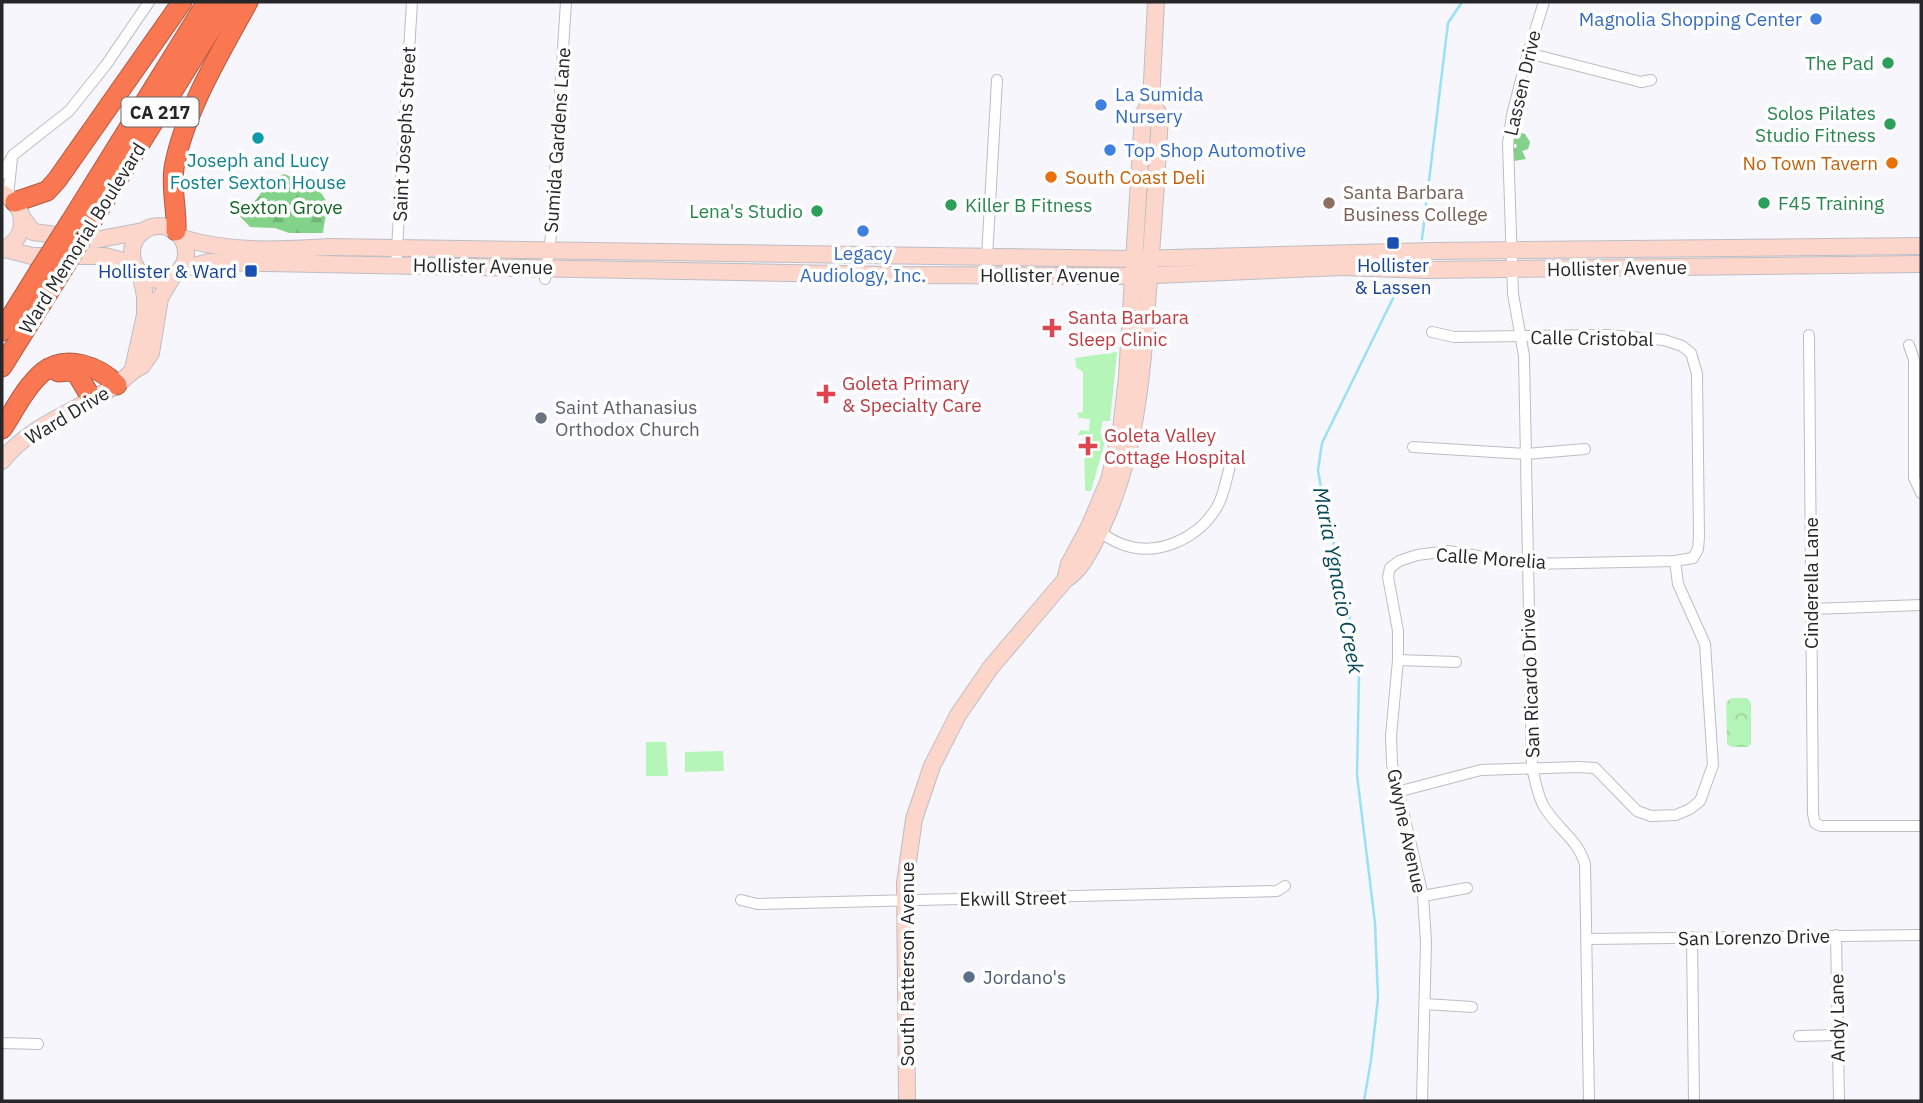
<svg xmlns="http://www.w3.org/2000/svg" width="1923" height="1103" font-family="'IBM Plex Sans',sans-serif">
<defs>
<pattern id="forest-firs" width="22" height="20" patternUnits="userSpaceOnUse" patternTransform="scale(1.75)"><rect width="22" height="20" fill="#83d289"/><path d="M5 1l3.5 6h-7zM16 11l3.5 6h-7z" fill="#71b476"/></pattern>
<pattern id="park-crowns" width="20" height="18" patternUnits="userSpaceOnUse" patternTransform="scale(1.75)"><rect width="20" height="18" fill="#b5f6b8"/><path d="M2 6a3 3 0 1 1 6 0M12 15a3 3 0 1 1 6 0" fill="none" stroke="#9cd39e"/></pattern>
</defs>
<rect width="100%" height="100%" fill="#f7f6fc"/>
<g fill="#b5f6b8">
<path d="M 1117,352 L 1110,421 L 1103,421 L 1100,433 L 1107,435 L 1091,491 L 1085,491 L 1084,435 L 1078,435 L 1080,430 L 1089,431 L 1090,419 L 1079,418 L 1077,413 L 1083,412 L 1083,372 L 1076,367 L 1075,358 Z"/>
<path d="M 646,742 L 666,742 L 668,776 L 646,776 Z"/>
<path d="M 723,751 L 724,771 L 685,772 L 685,752 Z"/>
</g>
<g fill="url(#forest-firs)">
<path d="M 1517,132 L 1525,134 L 1530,142 L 1528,149 L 1522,151 L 1526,159 L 1514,161 L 1512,148 L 1516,148 L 1517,145 L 1511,142 Z"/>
<path d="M 284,174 L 294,178 L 299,188 L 314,185 C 335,208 326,205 323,233 L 289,233 L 275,228 L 250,227 L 240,216 L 237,209 L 240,205 C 259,202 256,200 265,186 C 268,180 279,176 284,174 Z"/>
</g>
<path fill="url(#park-crowns)" d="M 1731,698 L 1747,698 L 1751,703 L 1751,744 L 1748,747 L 1731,747 L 1727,744 L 1726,703 Z"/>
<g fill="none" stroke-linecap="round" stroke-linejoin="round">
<g stroke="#99e1f7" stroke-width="2.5">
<path d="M 1422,239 L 1448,23 L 1462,2"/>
<path d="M 1364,1101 L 1371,1060 L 1378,998 L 1375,923 L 1357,775 L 1359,677 L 1345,589 L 1323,500 L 1318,470 L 1322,443 L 1400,284"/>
</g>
<defs>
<g id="street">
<path d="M 1544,2 L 1528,53 L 1512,115 L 1508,143 L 1513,294 L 1524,356 L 1532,767 C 1535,780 1537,793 1543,805 C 1555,827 1578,839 1585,864 L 1589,1101"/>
<path d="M 1528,53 L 1641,82 L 1651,80"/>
<path d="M 2,174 L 13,155 L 69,111 L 106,65 L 149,2"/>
<path d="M 8,196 L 12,158"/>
<path d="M 396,265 L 412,2"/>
<path d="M 986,275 L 997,80"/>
<path d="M 545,279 L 551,236 L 566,2"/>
<path d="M 1809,335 L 1813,814 L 1815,823 L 1821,826 L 1921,826"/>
<path d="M 1909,345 L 1914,360 L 1914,478 L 1921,493"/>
<path d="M 1413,447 L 1526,454 L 1585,449"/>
<path d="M 1100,532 C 1107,537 1115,542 1124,545 C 1158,557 1199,538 1217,507 C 1224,495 1226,480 1230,466"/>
<path d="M 1812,609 L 1921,605"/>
<path d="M 1398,660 L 1456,662"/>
<path d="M 1397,792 L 1481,770 L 1578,767 L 1595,768 L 1637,811 L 1651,816 L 1676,815 L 1690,809 L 1700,801 L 1713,765 L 1705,644 L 1678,584 L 1675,561"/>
<path d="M 1423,896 L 1467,888"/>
<path d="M 741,900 L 757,904 L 1277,891 L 1285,886"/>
<path d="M 1836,935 L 1839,1101"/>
<path d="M 1692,937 L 1694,1101"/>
<path d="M 1587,939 L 1921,935"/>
<path d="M 1425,1004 L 1472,1007"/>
<path d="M 1799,1036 L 1838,1035"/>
<path d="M 2,1043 L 38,1044"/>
<path d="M 1422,1101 L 1426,942 L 1423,896 L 1392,764 L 1391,736 L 1398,660 L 1398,631 L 1388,577 L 1390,568 L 1399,561 L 1417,555 L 1448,551 L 1527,564 L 1675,561 L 1693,558 L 1698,549 L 1699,537 L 1697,374 L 1691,353 L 1682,346 L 1664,340 L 1608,335 L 1454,337 L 1432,332"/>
</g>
<g id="secondary">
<path d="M 2,193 C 28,205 29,238 2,250"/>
<path d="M 22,217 L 33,232 L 95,240 L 143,231"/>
<circle cx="159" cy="253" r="27"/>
<path d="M 182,238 C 231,253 280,250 331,247 L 1134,259 L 1432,251 L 1921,246"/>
<path d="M 5,249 L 32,256 L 105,256 L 134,264"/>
<path d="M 180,270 L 209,262 L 892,275 L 1133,276 L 1342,267 L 1426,270 L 1921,264"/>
<path d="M 133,369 L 145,315 L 145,296 L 140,272"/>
<path d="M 2,461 C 31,424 78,411 116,385 C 126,379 131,370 142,366 L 151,353 L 160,298 L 173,276"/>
<path d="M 1065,580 L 1069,564 L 1089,527 L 1109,480 L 1121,430 L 1127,377 L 1143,115 L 1151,101 L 1156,2"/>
<path d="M 907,1101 L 905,883 L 914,819 L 932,766 L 958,715 L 991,667 L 1065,580 C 1080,570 1086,558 1094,543 C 1136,465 1142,377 1148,291 C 1153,232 1157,174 1160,116 L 1151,101"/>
</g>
<g id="highway">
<path d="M 15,202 L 47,191 L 57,180 L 182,2"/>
<path d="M 71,221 L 207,2"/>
<path d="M 92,221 L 228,2"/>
<path d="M 176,231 C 177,209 171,189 174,168 C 184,112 221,51 248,2"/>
<path d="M 2,331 L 38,273"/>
<path d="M 2,367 L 60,274"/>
<path d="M 58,372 L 69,371 L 77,374 L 92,399"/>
<path d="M 2,429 C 14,411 26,386 43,372 C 66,354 99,366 117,385"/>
</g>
</defs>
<use href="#street" stroke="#bebdc3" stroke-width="12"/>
<use href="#secondary" stroke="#bebdc3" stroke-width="18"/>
<use href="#highway" stroke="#b05b43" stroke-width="21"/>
<use href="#street" stroke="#fff" stroke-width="10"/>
<use href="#secondary" stroke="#fdd6cb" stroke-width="16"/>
<use href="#highway" stroke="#f97751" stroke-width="19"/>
<defs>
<g id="highway-bridge">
<path d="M 38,273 L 71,221"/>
<path d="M 60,274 L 92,221"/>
</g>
</defs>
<use href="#highway-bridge" stroke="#b05b43" stroke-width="21" stroke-linecap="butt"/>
<use href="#highway-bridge" stroke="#f97751" stroke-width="19"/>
</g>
<g fill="#3f7fe0" stroke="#fff" stroke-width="2.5">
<circle cx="1816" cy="19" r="7"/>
<circle cx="1101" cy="105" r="7"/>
<circle cx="1110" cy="150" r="7"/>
<circle cx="863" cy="231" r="7"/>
</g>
<g fill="#2e9e5b" stroke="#fff" stroke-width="2.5">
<circle cx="1888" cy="63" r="7"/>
<circle cx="1890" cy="124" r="7"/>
<circle cx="1764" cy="203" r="7"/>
<circle cx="951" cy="205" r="7"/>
<circle cx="817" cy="211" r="7"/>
</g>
<circle fill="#0f9aa8" stroke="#fff" stroke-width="2.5" cx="258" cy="138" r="7"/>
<g fill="#e8710a" stroke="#fff" stroke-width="2.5">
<circle cx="1892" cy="163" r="7"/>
<circle cx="1051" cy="177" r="7"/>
</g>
<circle fill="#8d6e63" stroke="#fff" stroke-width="2.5" cx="1329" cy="203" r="7"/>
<g fill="#1a4fb4" stroke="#fff" stroke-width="2.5">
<rect x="1386" y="236" width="14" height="14" rx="3.5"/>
<rect x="244" y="264" width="14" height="14" rx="3.5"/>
</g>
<g fill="#e0444e" stroke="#fff" stroke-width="2.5">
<path d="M1048.5 317.5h7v7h7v7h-7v7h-7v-7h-7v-7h7z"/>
<path d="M822.5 383.5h7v7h7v7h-7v7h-7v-7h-7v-7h7z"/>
<path d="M1084.5 435.5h7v7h7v7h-7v7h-7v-7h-7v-7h7z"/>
</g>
<circle fill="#6b7280" stroke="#fff" stroke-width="2.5" cx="541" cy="418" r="7"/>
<circle fill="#5c6f8a" stroke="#fff" stroke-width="2.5" cx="969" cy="977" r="7"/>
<g text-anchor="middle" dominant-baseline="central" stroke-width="7" stroke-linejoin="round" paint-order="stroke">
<rect fill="#fff" stroke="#686869" stroke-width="2" x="121.5" y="97.5" width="77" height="29" rx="5"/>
<g font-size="18" font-weight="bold" fill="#272729">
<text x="160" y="112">CA 217</text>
</g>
<g font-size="19" fill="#366cbe" stroke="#fff" text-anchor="start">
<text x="1802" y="19" text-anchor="end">Magnolia Shopping Center</text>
<text x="1115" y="94">La Sumida<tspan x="1115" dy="22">Nursery</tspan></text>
<text x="1124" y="150">Top Shop Automotive</text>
<text x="863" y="253" text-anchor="middle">Legacy<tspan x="863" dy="22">Audiology, Inc.</tspan></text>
</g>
<g font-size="19" fill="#27864d" stroke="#fff" text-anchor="end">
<text x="1874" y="63">The Pad</text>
<text x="1876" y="113">Solos Pilates<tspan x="1876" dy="22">Studio Fitness</tspan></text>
<text x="1778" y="203" text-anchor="start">F45 Training</text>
<text x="965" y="205" text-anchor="start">Killer B Fitness</text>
<text x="803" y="211">Lena's Studio</text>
</g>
<g font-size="19" fill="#272729" stroke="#fff">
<text transform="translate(1522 83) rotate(-77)">Lassen Drive</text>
<text transform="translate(404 134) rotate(-87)">Saint Josephs Street</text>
<text transform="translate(557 140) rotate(-86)">Sumida Gardens Lane</text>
<text transform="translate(82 238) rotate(-58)">Ward Memorial Boulevard</text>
<text transform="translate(483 266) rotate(1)">Hollister Avenue</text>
<text transform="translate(1617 268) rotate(-1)">Hollister Avenue</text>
<text x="1050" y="275">Hollister Avenue</text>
<text transform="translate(1592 338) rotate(1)">Calle Cristobal</text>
<text transform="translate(67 415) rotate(-31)">Ward Drive</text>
<text transform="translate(1491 558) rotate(4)">Calle Morelia</text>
<text transform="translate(1811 583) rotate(-90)">Cinderella Lane</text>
<text transform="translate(1530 683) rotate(-92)">San Ricardo Drive</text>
<text transform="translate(1407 831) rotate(78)">Gwyne Avenue</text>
<text transform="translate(1013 898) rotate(-1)">Ekwill Street</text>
<text transform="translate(1754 937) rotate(-1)">San Lorenzo Drive</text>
<text transform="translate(907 964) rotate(-90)">South Patterson Avenue</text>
<text transform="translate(1837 1018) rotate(-91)">Andy Lane</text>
</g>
<g font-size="19" fill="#0d838f" stroke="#fff">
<text x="258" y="160">Joseph and Lucy<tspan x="258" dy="22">Foster Sexton House</tspan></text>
</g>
<g font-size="19" fill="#c56008" stroke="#fff" text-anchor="end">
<text x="1878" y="163">No Town Tavern</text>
<text x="1065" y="177" text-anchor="start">South Coast Deli</text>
</g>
<g font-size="19" fill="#785e54" stroke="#fff" text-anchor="start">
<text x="1343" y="192">Santa Barbara<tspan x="1343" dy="22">Business College</tspan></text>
</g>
<g font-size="19" fill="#116623" stroke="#fff">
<text x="286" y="207">Sexton Grove</text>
</g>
<g font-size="19" fill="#164399" stroke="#fff">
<text x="1393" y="265">Hollister<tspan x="1393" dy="22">&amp; Lassen</tspan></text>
<text x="237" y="271" text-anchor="end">Hollister &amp; Ward</text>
</g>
<g font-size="19" fill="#be3a42" stroke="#fff" text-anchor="start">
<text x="1068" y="317">Santa Barbara<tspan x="1068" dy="22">Sleep Clinic</tspan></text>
<text x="842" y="383">Goleta Primary<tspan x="842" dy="22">&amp; Specialty Care</tspan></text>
<text x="1104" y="435">Goleta Valley<tspan x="1104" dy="22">Cottage Hospital</tspan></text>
</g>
<g font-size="19" fill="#5b616d" stroke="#fff" text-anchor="start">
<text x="555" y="407">Saint Athanasius<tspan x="555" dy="22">Orthodox Church</tspan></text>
</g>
<g font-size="19" fill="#4e5e75" stroke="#fff" text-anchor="start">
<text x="983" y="977">Jordano's</text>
</g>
<g font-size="21" font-style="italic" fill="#074857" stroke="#fff">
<text transform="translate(1339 580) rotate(79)">Maria Ygnacio Creek</text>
</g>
</g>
<rect width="1923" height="1103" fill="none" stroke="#272729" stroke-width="7"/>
</svg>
